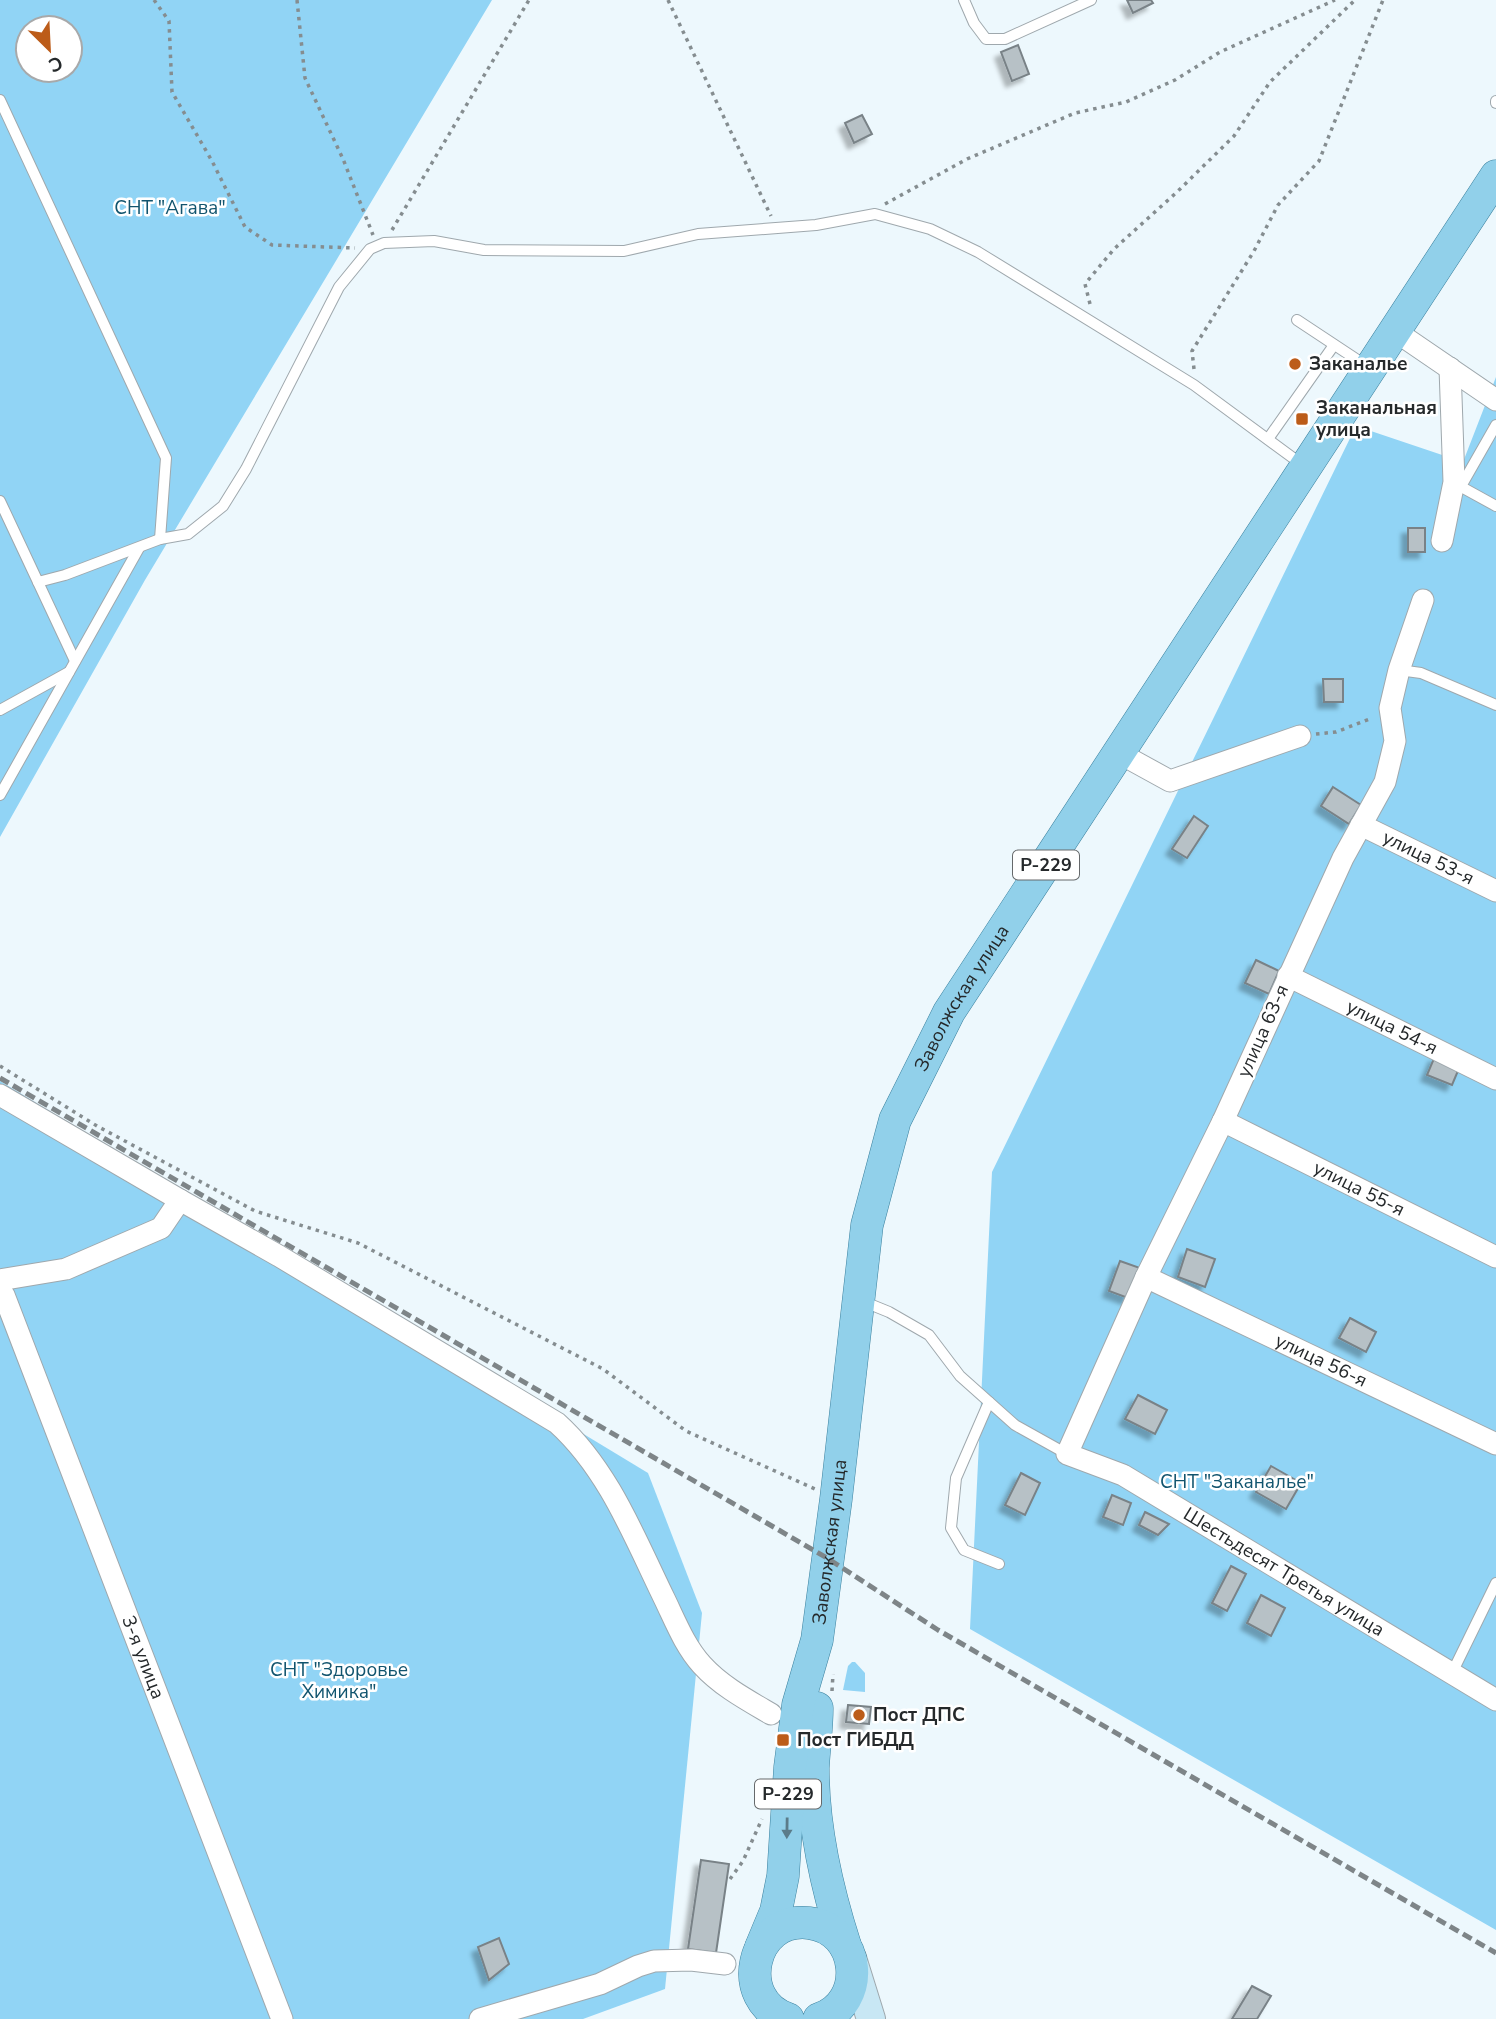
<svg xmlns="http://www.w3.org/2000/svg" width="1496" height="2019" font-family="'Nunito Sans',sans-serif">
<defs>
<filter id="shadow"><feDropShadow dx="-6" dy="6" stdDeviation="2" flood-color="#0004"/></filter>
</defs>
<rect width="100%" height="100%" fill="#edf8fd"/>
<g fill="#91d4f5" fill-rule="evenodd">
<path d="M 0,0 L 492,0 L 145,580 L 0,837 ZM 28,28 L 70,28 L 70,70 L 28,70 Z"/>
<path d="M 1496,377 L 1496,1930 L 970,1629 L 992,1172 L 1356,426 L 1463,462 Z"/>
<path d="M 0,1081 L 648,1473 L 702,1613 L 665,1989 L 583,2019 L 0,2019 Z"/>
<path d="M 852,1662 L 855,1662 L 865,1673 L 865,1692 L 843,1690 L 848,1666 Z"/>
</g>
<g fill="#b7c1c6" stroke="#798287" stroke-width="2" filter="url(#shadow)">
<path d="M 1127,0 L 1151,0 L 1153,3 L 1133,13 Z"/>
<path d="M 1018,45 L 1029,74 L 1012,81 L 1001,52 Z"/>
<path d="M 862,115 L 872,134 L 854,143 L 845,123 Z"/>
<rect x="1408" y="528" width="17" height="24"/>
<path d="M 1323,679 L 1343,679 L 1343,702 L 1324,702 Z"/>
<path d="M 1333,787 L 1361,805 L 1349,824 L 1321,806 Z"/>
<path d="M 1194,816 L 1208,826 L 1187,858 L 1172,849 Z"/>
<path d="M 1256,960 L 1279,971 L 1269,994 L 1245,983 Z"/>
<path d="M 1435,1056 L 1460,1066 L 1452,1085 L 1427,1075 Z"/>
<path d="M 1187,1249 L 1215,1259 L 1205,1287 L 1178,1277 Z"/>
<path d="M 1120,1261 L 1140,1268 L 1128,1298 L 1109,1291 Z"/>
<path d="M 1350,1318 L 1376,1332 L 1366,1352 L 1339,1338 Z"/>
<path d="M 1138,1395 L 1167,1410 L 1155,1434 L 1125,1419 Z"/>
<path d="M 1271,1466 L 1301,1483 L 1286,1509 L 1256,1492 Z"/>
<path d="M 1021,1473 L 1040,1483 L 1025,1515 L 1005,1505 Z"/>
<path d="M 1112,1495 L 1131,1503 L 1123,1525 L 1103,1517 Z"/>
<path d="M 1145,1512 L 1169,1524 L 1158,1535 L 1139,1525 Z"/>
<path d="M 1231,1566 L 1246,1574 L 1227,1611 L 1212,1603 Z"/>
<path d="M 1261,1595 L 1285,1608 L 1271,1636 L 1247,1623 Z"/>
<path d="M 848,1705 L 871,1707 L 869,1724 L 846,1722 Z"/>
<path d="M 701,1860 L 729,1864 L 716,1953 L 688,1949 Z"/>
<path d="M 499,1938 L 509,1964 L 489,1980 L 478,1947 Z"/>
<path d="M 1252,1986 L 1271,1996 L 1257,2019 L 1232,2019 Z"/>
</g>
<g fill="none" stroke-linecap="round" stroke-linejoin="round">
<defs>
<g id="lane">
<path d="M 964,0 L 974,23 L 986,39 L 1005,39 L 1091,0"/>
<path d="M 0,100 L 166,458 L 160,539"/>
<path d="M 1496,101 L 1496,103"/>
<path d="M 1297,320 L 1368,367"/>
<path d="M 1268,439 L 1334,345"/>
<path d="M 1456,484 L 1496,506"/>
<path d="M 1460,488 L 1496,425"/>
<path d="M 0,501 L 75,661"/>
<path d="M 38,582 L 65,575 L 160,539 L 188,534 L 223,506 L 246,469 L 339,287 L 370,249 L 384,243 L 434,241 L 484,250 L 624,251 L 698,234 L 816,225 L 875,214 L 930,229 L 978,252 L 1194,385 L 1304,466"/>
<path d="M 1399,670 L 1421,673 L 1496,705"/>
<path d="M 0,710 L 69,672"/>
<path d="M 0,795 L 139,548"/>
<path d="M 862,1301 L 889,1312 L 929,1335 L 960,1376 L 1015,1425 L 1067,1454"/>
<path d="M 989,1402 L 956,1478 L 951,1528 L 964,1550 L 999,1564"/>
<path d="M 1452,1673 L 1496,1583"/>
</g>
<g id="street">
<path d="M 1395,331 L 1496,400"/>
<path d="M 1442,541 L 1454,482 L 1450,368"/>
<path id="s1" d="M 1423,600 L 1399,670 L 1390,708 L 1395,741 L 1385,782 L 1343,858 L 1223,1121 L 1146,1277 L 1067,1454 L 1123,1475 L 1496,1700"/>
<path d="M 1119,753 L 1170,781 L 1300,736"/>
<path id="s2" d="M 1361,825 L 1496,891"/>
<path id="s3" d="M 1288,976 L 1496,1079"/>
<path d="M 0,1095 L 180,1200 L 279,1256 L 557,1423 C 609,1470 635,1539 665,1600 C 676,1623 685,1646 702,1665 C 721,1686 747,1700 771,1714"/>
<path id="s4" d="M 1223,1121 L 1496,1257"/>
<path id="s5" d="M 1146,1277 L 1496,1444"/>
<path d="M 0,1280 L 66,1269 L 161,1228 L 180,1200"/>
<path id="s6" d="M 4,1295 L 282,2019"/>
<path d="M 480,2019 L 600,1984 L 638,1966 L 654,1961 L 691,1960 L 725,1964"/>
</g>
<path id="secondary" d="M 852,1958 L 871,2019"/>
<g id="primary">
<path d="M 817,1708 C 817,1728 814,1748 813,1768 C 813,1827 827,1889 845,1945"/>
<path id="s7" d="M 761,1947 L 776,1911 L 783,1876 L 790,1767 L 798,1705 L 817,1640 L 836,1499 L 867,1225 L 895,1120 L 949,1012 L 1496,176"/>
<path d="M 788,2019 C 733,2001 751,1916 809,1923 C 861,1929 868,2003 819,2019"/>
</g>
</defs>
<use href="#lane" stroke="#9fa8ad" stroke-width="12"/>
<use href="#street" stroke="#9fa8ad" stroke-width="23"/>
<use href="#secondary" stroke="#9fa8ad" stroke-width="30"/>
<use href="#primary" stroke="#3c819e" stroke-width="33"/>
<g stroke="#858d90" stroke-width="3.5" stroke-dasharray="3.5 5" stroke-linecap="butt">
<path d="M 154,0 L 169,21 L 172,92 L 212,161 L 245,227 L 272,245 L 355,248"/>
<path d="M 297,0 L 305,78 L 343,159 L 373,235"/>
<path d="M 668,0 L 771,216"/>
<path d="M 885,204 L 967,159 L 1075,113 L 1126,102 L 1175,80 L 1220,52 L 1335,0"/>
<path d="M 392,230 L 529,0"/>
<path d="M 1090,304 L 1085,284 L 1114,249 L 1177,192 L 1234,136 L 1270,82 L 1355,0"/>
<path d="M 1194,369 L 1192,351 L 1254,251 L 1278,205 L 1319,161 L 1383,0"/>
<path d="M 1316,734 L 1336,732 L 1372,718"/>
<path d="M 0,1066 L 97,1126 L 255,1211 L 358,1243 L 603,1369 L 686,1431 L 815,1489"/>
<path d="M 832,1691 L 833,1674"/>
<path d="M 730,1879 L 743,1861 L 762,1819"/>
</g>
<use href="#lane" stroke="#fff" stroke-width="10"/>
<use href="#street" stroke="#fff" stroke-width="21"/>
<use href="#secondary" stroke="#c8e7f4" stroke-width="28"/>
<use href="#primary" stroke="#91d0ea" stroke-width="32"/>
<path stroke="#7e8588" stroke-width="5" stroke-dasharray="10 5" stroke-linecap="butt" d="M 0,1078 L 827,1558 L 938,1630 L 1496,1953"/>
</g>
<defs><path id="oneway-solid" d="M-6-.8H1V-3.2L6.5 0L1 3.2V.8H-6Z" transform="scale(1.75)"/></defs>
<use fill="#5b7c8a" href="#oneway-solid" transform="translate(787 1828) rotate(91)"/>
<g fill="#bc5c19" stroke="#fff" stroke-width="2.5">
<circle cx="1295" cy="364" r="7"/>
<rect x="1295" y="412" width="14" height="14" rx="3.5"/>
<circle cx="859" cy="1715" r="7"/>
<rect x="776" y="1733" width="14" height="14" rx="3.5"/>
</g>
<g text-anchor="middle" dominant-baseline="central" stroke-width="5" stroke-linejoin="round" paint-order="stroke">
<g fill="#fff" stroke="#66696b" stroke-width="2">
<rect x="1013" y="850.5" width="66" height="29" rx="5"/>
<rect x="755" y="1779.5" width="66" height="29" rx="5"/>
</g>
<g font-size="18" font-weight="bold" fill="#25292b">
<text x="1046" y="865">Р-229</text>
<text x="788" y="1794">Р-229</text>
</g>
<g font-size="19" fill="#11546e" stroke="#fff">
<text x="170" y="208">СНТ "Агава"</text>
<text x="1237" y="1482">СНТ "Заканалье"</text>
<text x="339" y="1670">СНТ "Здоровье<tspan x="339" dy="22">Химика"</tspan></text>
</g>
<g font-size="19" font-weight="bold" fill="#25292b" stroke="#fff" text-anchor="start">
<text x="1309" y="364">Заканалье</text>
<text x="1316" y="408">Заканальная<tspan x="1316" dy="22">улица</tspan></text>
<text x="873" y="1715">Пост ДПС</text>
<text x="797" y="1740">Пост ГИБДД</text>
</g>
<g font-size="19" fill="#25292b" stroke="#fff">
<text stroke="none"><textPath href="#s2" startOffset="75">улица 53-я</textPath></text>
<text stroke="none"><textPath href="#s7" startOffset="980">Заволжская улица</textPath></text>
<text stroke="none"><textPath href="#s3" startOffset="116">улица 54-я</textPath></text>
<text transform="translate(1263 1031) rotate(-66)">улица 63-я</text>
<text stroke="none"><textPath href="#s4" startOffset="152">улица 55-я</textPath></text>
<text stroke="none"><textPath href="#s5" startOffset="194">улица 56-я</textPath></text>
<text stroke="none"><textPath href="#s7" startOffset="413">Заволжская улица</textPath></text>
<text stroke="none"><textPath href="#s1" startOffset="1180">Шестьдесят Третья улица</textPath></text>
<text stroke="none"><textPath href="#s6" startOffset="388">3-я улица</textPath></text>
</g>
</g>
<g transform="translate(49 49) rotate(156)"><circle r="33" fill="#ffffff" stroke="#a8a9aa" stroke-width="2"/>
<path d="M0-5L12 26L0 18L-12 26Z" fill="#bc5c19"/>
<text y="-10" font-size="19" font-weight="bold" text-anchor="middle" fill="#25292b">С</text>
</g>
</svg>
